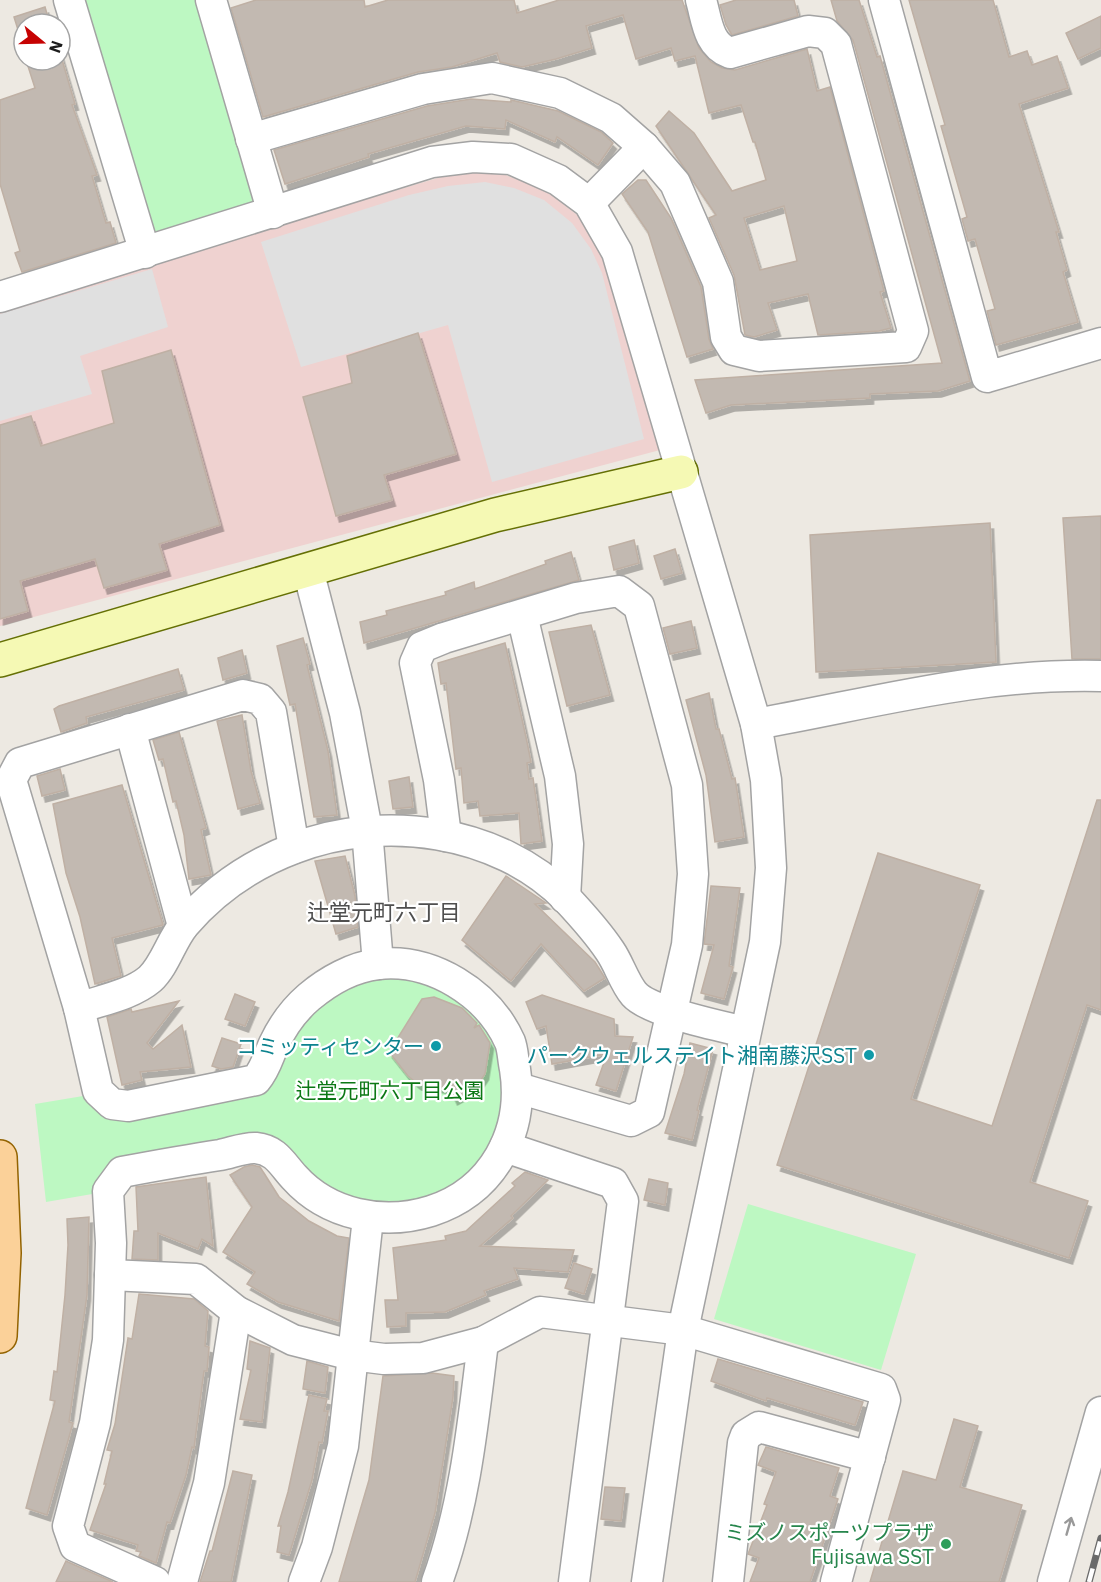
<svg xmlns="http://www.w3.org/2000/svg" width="1101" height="1582" font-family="'IBM Plex Sans','Noto Sans JP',sans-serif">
<defs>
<filter id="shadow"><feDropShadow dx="3.5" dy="6" stdDeviation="0" flood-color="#0004"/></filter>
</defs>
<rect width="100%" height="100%" fill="#ede9e2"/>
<path fill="#efd2d0" d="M 458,172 L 503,174 L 545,190 L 585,221 L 607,263 L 660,450 L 0,626 L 0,307 Z"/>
<g fill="#bdf8c2">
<path d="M 69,0 L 211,0 L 273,213 L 145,253 Z"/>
<path d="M 392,972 L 468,1001 L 501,1047 L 508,1107 L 491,1154 L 443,1194 L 383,1207 L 341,1195 L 308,1172 L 281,1142 L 98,1193 L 46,1202 L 35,1104 L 89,1095 L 238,1099 L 288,1034 L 329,991 Z"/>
<path d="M 748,1204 L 916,1254 L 881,1370 L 714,1319 Z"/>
</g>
<g fill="#e0e0e0">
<path d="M 485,182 L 514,188 L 544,200 L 572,223 L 591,249 L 602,273 L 644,439 L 492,482 L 448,325 L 301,367 L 261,242 L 409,195 L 448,186 Z"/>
<path d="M 152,269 L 168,327 L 80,356 L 92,394 L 0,421 L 0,314 Z"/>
</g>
<g fill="#c2b9b1" stroke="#bfb0a4" stroke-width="1.5" fill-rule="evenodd" filter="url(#shadow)">
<path d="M 256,0 L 364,0 L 365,7 L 388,0 L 514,0 L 517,13 L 559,0 L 682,0 L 699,48 L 711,62 L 722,68 L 735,70 L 807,49 L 817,91 L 830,87 L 884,291 L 880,292 L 891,328 L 879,331 L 818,335 L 808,294 L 768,303 L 777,330 L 754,337 L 745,335 L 734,275 L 709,218 L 716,215 L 656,126 L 669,111 L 694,133 L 732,191 L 766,180 L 755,142 L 753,142 L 741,105 L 709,113 L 695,56 L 675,61 L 671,48 L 636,59 L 623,15 L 586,26 L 592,48 L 556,59 L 522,67 L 500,62 L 497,53 L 452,67 L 418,72 L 263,117 L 231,8 ZM 784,206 L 797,261 L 760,270 L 744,218 Z"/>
<path d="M 736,0 L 794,0 L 798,16 L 732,35 L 726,25 L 720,5 Z"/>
<path d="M 831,0 L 859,0 L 877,57 L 880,56 L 970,381 L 938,391 L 870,394 L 870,398 L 731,405 L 706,413 L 695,380 L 942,363 L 853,40 L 837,21 Z"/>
<path d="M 909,0 L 993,0 L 1009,57 L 1027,51 L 1032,65 L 1057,56 L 1068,88 L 1019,104 L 1059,232 L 1056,232 L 1067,270 L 1063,272 L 1078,322 L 996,345 L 987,311 L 995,309 L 975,239 L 968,241 L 962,219 L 967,217 L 941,126 L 945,125 Z"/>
<path d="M 45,7 L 50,24 L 24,24 L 24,49 L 14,17 Z"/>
<path d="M 1101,16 L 1101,48 L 1078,59 L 1066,33 Z"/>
<path d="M 60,53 L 75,104 L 72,105 L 97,175 L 92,176 L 106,223 L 110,222 L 116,243 L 22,272 L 15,253 L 20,251 L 0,184 L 0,100 L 35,88 L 26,60 L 60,60 Z"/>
<path d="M 471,99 L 511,102 L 511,100 L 558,111 L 601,132 L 613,143 L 598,165 L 557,137 L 555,142 L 506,120 L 505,129 L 466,126 L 368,154 L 369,157 L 285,184 L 274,150 L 427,106 Z"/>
<path d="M 638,180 L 646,180 L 671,218 L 701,287 L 709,339 L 713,349 L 687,357 L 648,232 L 622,194 Z"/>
<path d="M 418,333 L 456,454 L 384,475 L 392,500 L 336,516 L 303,397 L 352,383 L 347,356 Z"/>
<path d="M 171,350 L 220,525 L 159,544 L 167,570 L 104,588 L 95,559 L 20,581 L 28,611 L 0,619 L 0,425 L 31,416 L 41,446 L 114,423 L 102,371 Z"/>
<path d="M 1101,516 L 1101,659 L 1072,659 L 1063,518 Z"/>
<path d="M 990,523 L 996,662 L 816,672 L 810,535 Z"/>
<path d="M 634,540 L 639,563 L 614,570 L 609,547 Z"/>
<path d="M 675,549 L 682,573 L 661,579 L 654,556 Z"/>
<path d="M 571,552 L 579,580 L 364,643 L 360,622 L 387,615 L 386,611 L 446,595 L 445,592 L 474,582 L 475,589 L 546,564 L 545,561 Z"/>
<path d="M 691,621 L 697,648 L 670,654 L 663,628 Z"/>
<path d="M 591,625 L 610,695 L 567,706 L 549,632 Z"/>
<path d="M 303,638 L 310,664 L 307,665 L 328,751 L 337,815 L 314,817 L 295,704 L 290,705 L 277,646 Z"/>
<path d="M 505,643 L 527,742 L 531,762 L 527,763 L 529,779 L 533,778 L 542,841 L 521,844 L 519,813 L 480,816 L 478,801 L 464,803 L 461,768 L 456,769 L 446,683 L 441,684 L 438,663 Z"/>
<path d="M 242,650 L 247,673 L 223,680 L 218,658 Z"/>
<path d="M 178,669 L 184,690 L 86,717 L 87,723 L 61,732 L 54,709 L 59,706 Z"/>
<path d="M 709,693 L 716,729 L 719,729 L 732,779 L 735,778 L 744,837 L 715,842 L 706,775 L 686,700 Z"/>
<path d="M 242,715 L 251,771 L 260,803 L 238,809 L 217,721 Z"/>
<path d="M 179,732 L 206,828 L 201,830 L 211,875 L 189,879 L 184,835 L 176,801 L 173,802 L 163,759 L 159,760 L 153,740 Z"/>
<path d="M 60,769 L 65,790 L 42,796 L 37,776 Z"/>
<path d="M 409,777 L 413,807 L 393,809 L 389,781 Z"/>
<path d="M 122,785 L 163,925 L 112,938 L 121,976 L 95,984 L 80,917 L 66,873 L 53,804 Z"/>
<path d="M 1097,800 L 1101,800 L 1101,1010 L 1087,1005 L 1030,1182 L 1088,1201 L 1069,1258 L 777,1165 L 878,853 L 980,885 L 911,1099 L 992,1126 Z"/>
<path d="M 345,856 L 355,896 L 358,927 L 336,934 L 315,861 Z"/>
<path d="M 506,876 L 546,903 L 535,904 L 595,962 L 605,978 L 584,991 L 541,944 L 511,981 L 462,940 Z"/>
<path d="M 711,886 L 740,888 L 729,966 L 733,967 L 724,999 L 701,993 L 714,945 L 704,944 Z"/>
<path d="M 235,994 L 255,1002 L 245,1026 L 225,1019 Z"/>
<path d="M 542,995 L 614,1019 L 615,1036 L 633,1037 L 616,1091 L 596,1085 L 607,1054 L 552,1064 L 546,1026 L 537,1029 L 526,1002 Z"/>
<path d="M 434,997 L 462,1008 L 477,1023 L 474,1028 L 479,1025 L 490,1043 L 485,1074 L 477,1086 L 454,1099 L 449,1088 L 418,1084 L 408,1076 L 389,1052 L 422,999 Z"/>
<path d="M 179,1001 L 147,1043 L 153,1049 L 182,1025 L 191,1067 L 140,1072 L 142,1080 L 122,1085 L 107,1017 L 131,1009 L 132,1012 Z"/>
<path d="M 222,1038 L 241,1044 L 233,1067 L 221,1069 L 212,1066 Z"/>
<path d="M 690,1043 L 713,1049 L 697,1110 L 699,1111 L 692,1140 L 665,1133 L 684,1074 Z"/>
<path d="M 252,1165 L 260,1167 L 279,1197 L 309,1221 L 337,1236 L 349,1238 L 339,1321 L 278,1302 L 247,1284 L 255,1272 L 223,1252 L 252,1207 L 230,1175 L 244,1167 Z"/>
<path d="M 525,1172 L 548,1180 L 511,1216 L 513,1218 L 480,1246 L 574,1250 L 568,1272 L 514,1268 L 518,1279 L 484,1291 L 486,1295 L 445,1312 L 406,1313 L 406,1326 L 387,1327 L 385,1300 L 398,1300 L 393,1248 L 446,1240 L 445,1236 L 466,1231 L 515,1186 L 512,1183 Z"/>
<path d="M 206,1177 L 213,1246 L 202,1239 L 198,1249 L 158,1233 L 158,1260 L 132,1259 L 134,1231 L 138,1231 L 136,1187 Z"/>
<path d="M 649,1179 L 668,1183 L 665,1205 L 644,1200 Z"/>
<path d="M 89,1217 L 87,1295 L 69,1422 L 73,1423 L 47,1515 L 26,1508 L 55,1401 L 50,1400 L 54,1371 L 57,1372 L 65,1295 L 68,1245 L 67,1219 Z"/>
<path d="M 574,1263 L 592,1269 L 584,1294 L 565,1288 Z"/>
<path d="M 139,1294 L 194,1299 L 208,1311 L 205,1346 L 209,1347 L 207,1371 L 204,1371 L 194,1448 L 192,1447 L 186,1475 L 170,1523 L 167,1522 L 156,1563 L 139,1556 L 141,1552 L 136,1551 L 138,1545 L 90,1530 L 106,1484 L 104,1484 L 112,1451 L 107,1450 L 115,1424 L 128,1338 L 132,1339 Z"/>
<path d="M 250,1341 L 270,1348 L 262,1422 L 240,1419 L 251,1370 L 247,1369 Z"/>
<path d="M 718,1359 L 863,1402 L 855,1425 L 767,1398 L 766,1401 L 711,1381 Z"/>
<path d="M 307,1361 L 328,1367 L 325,1393 L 303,1389 Z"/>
<path d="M 432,1373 L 454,1376 L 453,1397 L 435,1513 L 415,1582 L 339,1582 L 369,1480 L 383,1376 Z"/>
<path d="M 309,1395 L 327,1399 L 324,1411 L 328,1411 L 322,1443 L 319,1442 L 312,1480 L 289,1555 L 277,1552 L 281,1526 L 278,1526 L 288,1492 Z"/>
<path d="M 954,1419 L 978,1426 L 960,1487 L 1022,1505 L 999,1582 L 870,1582 L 903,1471 L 936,1480 Z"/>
<path d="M 766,1447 L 839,1468 L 830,1496 L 838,1499 L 810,1582 L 750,1582 L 759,1558 L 748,1554 L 767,1505 L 764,1504 L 776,1472 L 758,1465 Z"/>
<path d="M 233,1471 L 252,1475 L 231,1582 L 200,1582 L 210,1551 L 212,1551 Z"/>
<path d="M 605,1487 L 625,1488 L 621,1521 L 601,1519 Z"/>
<path d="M 66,1561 L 68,1562 L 113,1582 L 56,1582 Z"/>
</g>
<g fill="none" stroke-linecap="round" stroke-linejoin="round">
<defs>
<g id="street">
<path d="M 69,0 L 145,253"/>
<path d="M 211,0 L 273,213"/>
<path d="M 884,0 L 987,377 L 1101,343"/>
<path d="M 251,139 L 423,89 L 492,78 L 560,93 L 611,118 L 644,147 L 675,183 L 718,282 L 726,337 L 734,350 L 759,356 L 906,347 L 913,331 L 836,44 L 825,33 L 808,31 L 730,53 C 708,45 707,21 701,0"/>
<path d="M 589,203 L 644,147"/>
<path d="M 0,297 L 432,162 L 473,157 L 511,159 L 558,180 L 589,203 L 617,252 L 756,724 L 766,780 L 771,868 L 765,942 L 683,1330 L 647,1582"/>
<path d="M 308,570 L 345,713 L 367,830 L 378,964"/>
<path d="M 522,615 L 560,776 L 568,844 L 565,898"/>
<path d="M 756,724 C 874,703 979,673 1101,676"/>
<path d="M 130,729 L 183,926"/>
<path d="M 446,836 L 439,780 L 415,663 L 422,647 L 444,638 L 576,598 L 619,591 L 639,606 L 687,785 L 693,874 L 687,945 L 649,1112 L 631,1121 L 518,1088"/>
<path d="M 79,1008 C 102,1000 131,995 150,979 C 165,965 171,941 184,925 C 214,890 252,864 295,848 C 382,814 498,829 566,898 C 581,914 598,933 610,951 C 619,964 624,982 634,994 C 650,1012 720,1026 745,1032"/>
<path d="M 505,1147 L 613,1183 L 623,1201 L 574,1582"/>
<path d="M 110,1275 L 196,1279 L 236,1311 L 293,1340 L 352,1355 L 384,1359 L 423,1358 L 483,1342 L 540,1312 L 683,1330 L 881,1389 L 885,1400 L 836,1582"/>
<path d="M 155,1582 L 75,1546 L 68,1526 L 95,1423 L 108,1340 L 111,1243 L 108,1191 L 122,1172 C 154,1166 187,1160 220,1155 C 231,1153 245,1147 256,1148 C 276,1150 282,1164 294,1177 C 328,1215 383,1226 431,1211 C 493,1191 525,1132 515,1069 C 513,1060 513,1050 510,1042 C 488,993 432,958 378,964 C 353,967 328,981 309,997 C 295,1009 282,1027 274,1044 C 268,1057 266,1068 256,1080 L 128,1106 L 112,1104 L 98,1091 L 79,1008 L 11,780 L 20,763 L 243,695 L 260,699 L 271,712 L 294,848"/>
<path d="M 182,1582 L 209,1483 L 236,1311"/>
<path d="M 304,1582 L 317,1547 L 343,1446 L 368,1218"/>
<path d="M 437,1582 C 465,1505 473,1423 483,1342"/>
<path d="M 728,1582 L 743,1443 L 746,1435 L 759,1427 L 870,1457"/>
<path d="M 1053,1582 L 1101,1412"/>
</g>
<path id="secondary" d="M 0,660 L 495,515 L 681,472"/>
<path id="primary" d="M 0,1157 L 4,1253 L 0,1336"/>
</defs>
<use href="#street" stroke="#a3a3a3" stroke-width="33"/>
<use href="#secondary" stroke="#657005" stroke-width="36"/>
<use href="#primary" stroke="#936301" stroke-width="36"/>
<use href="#street" stroke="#fff" stroke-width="30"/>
<use href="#secondary" stroke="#f5f9b4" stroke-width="33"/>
<use href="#primary" stroke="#fbd199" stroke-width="33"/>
<defs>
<path id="rail" d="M 1089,1582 L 1101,1538"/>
</defs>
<use href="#rail" stroke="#6a6a6a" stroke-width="7"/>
<use href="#rail" stroke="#fff" stroke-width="4.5" stroke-dasharray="14" stroke-linecap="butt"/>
</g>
<defs><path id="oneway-shaft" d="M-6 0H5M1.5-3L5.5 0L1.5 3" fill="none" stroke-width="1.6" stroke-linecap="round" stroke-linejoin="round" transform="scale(1.5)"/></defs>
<use stroke="#999" href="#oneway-shaft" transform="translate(1069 1526) rotate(-74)"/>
<g fill="#0f9aa8" stroke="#fff" stroke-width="2">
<circle cx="436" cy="1046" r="6"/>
<circle cx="869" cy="1055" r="6"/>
</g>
<circle fill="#2e9e5b" stroke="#fff" stroke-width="2" cx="946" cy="1544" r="6"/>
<g text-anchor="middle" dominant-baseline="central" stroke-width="4.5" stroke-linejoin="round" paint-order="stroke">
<g font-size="21" fill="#0d838f" stroke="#fff" text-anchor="end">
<text x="424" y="1046">コミッティセンター</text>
<text x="857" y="1055">パークウェルステイト湘南藤沢SST</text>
</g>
<g font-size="21" fill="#0c7815" stroke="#fff">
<text x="390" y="1090">辻堂元町六丁目公園</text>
</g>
<g font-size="21" fill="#27864d" stroke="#fff" text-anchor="end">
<text x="934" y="1532">ミズノスポーツプラザ<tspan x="934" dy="24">Fujisawa SST</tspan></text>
</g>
<g font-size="22" fill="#4f4f4f" stroke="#fff">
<text x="384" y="911">辻堂元町六丁目</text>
</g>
</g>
<g transform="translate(42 42) rotate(109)"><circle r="28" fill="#ffffff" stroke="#a4a4a4" stroke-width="1.5"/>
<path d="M0-4.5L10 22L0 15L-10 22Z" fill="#c60202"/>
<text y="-9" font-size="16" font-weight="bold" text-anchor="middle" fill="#1c1c1c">N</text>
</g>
</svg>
